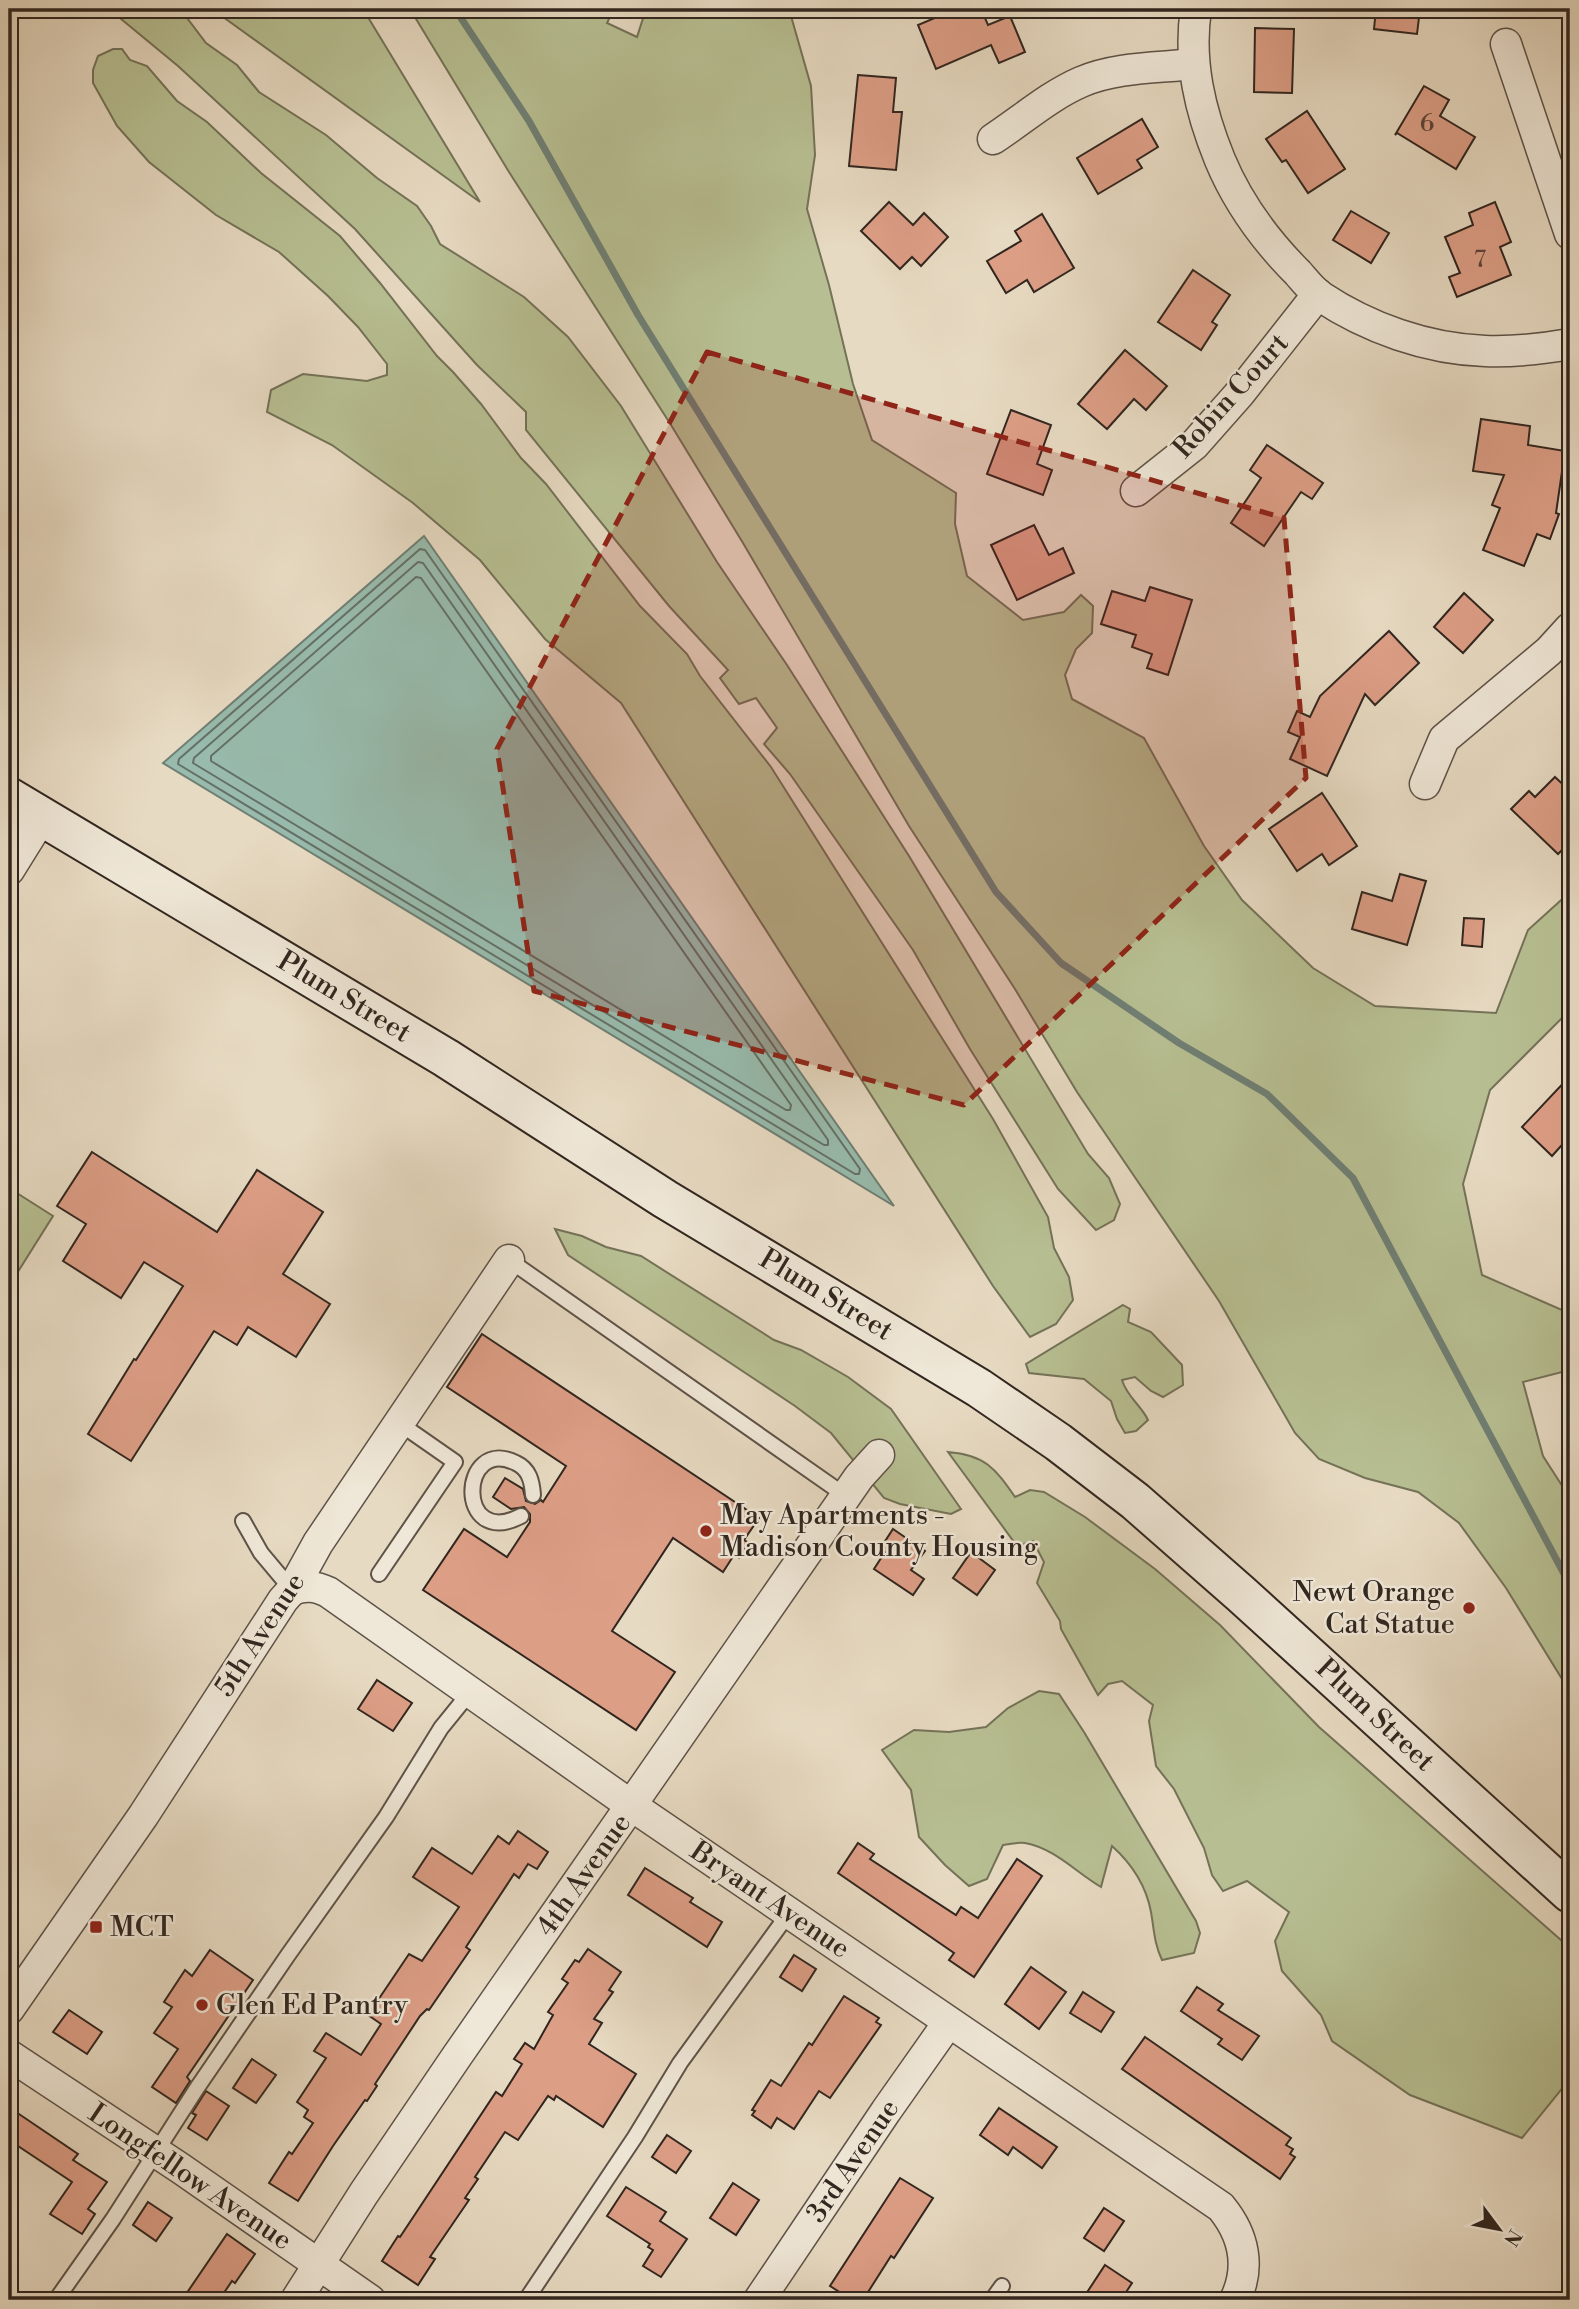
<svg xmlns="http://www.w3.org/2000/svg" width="1579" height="2309" font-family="'Libre Bodoni',serif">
<rect width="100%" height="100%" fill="#e7dac2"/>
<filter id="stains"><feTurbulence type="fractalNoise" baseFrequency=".00286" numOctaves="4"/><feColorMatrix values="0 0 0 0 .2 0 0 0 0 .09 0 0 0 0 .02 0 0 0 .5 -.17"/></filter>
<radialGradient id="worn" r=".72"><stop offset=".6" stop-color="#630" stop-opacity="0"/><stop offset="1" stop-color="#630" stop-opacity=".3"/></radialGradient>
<g fill="#b7bf92" stroke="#747258" stroke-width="2">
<path d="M 109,9 L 176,9 L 187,18 L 206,43 L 237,65 L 259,92 L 326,135 L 377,178 L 417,206 L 431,226 L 440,244 L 524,297 L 568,337 L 621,406 L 717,562 L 787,665 L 909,856 L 1088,1154 L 1109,1178 L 1120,1204 L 1114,1220 L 1096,1230 L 1058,1189 L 970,1049 L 913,950 L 790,774 L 764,744 L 777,728 L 756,698 L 739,704 L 720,678 L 728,670 L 669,606 L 526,430 L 526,412 L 477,365 L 355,229 L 178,66 Z"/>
<path d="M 212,9 L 363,9 L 480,202 Z"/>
<path d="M 410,9 L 614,9 L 607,23 L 637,37 L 646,9 L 789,9 L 811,86 L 815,155 L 807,209 L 829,285 L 853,384 L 872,440 L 956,493 L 955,524 L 967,576 L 1023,620 L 1064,612 L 1081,595 L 1093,606 L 1092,633 L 1076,649 L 1065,675 L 1072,699 L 1144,738 L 1204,846 L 1242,900 L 1313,968 L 1375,1006 L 1496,1013 L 1528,930 L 1570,892 L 1570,1006 L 1565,1015 L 1490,1090 L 1463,1184 L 1482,1275 L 1562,1310 L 1570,1337 L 1570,1370 L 1523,1382 L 1543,1456 L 1570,1498 L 1570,1692 L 1506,1588 L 1459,1523 L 1418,1492 L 1365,1478 L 1319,1459 L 1295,1433 L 1219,1301 L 1077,1092 L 1015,989 L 909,826 L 743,543 L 671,425 L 509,172 Z"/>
<path d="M 113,49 L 122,49 L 130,60 L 147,66 L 177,101 L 207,122 L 261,173 L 340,236 L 380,283 L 437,356 L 453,372 L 481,404 L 521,458 L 546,484 L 640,606 L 687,654 L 700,676 L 771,767 L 993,1119 L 1048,1217 L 1054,1248 L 1069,1277 L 1073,1300 L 1056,1324 L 1030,1337 L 993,1286 L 621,703 L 545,639 L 480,560 L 413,503 L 332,445 L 267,412 L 271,390 L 303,374 L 367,381 L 387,375 L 387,364 L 358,327 L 328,296 L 279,252 L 216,215 L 149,162 L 117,126 L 93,83 L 93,70 L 98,56 Z"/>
<path d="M 9,1188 L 53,1216 L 9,1286 Z"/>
<path d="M 555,1229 L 582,1236 L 606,1247 L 641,1256 L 774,1340 L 801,1350 L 848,1377 L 891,1409 L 961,1509 L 951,1514 L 900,1504 L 884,1498 L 831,1433 L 795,1406 L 568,1255 Z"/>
<path d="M 1123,1305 L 1130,1309 L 1128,1322 L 1151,1332 L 1182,1365 L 1183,1385 L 1163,1397 L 1151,1391 L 1135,1377 L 1122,1380 C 1127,1397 1141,1405 1148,1420 L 1136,1431 L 1125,1433 L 1117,1419 L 1111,1401 L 1084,1379 L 1029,1373 L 1026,1364 Z"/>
<path d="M 948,1452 C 985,1455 995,1468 1015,1497 L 1030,1490 L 1044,1492 L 1085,1517 L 1155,1569 L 1220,1625 L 1319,1727 L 1570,1948 L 1570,2049 L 1565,2057 L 1565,2085 L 1522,2138 L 1410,2095 L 1332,2041 L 1321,2015 L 1282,1971 L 1275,1941 L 1289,1912 L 1247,1881 L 1223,1891 L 1212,1875 L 1204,1848 L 1174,1789 L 1156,1766 L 1149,1721 L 1153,1705 L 1122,1681 L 1108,1684 L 1098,1695 L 1061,1629 L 1060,1621 L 1037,1583 L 1044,1562 L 1033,1541 L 1017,1546 Z"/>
<path d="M 1039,1691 L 1059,1694 L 1084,1732 L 1196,1921 L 1200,1933 L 1194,1953 L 1162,1960 C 1154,1943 1154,1929 1151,1912 C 1146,1885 1132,1864 1112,1846 L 1101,1887 C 1077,1873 1054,1848 1025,1843 C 1018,1842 1010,1844 1003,1845 L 987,1879 L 969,1886 L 945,1865 L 919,1837 L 911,1790 L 882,1750 L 914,1730 L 949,1732 L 986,1727 L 1008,1708 Z"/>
</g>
<path fill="#98bbad" stroke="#6f7f74" stroke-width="2" d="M 424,536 L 474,607 L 894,1206 L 163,763 Z"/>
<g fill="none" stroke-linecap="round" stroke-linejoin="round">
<g stroke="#647066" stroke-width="2">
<path d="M 420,549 L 425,550 L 468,611 L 860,1169 L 859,1174 L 855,1174 L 178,764 L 179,759 Z"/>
<path d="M 418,562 L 423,563 L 828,1140 L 828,1145 L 824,1145 L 193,763 L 194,758 Z"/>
<path d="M 416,577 L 421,578 L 791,1105 L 790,1110 L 786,1110 L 211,761 L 211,756 Z"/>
</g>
<path stroke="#6f7f74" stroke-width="7" d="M 455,9 L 529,121 L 638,315 L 996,892 L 1061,963 L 1179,1043 L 1267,1094 L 1353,1178 L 1570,1585"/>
</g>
<g fill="#dd9e86" stroke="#31261f" stroke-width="2">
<path d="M 956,9 L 981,9 L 988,25 L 1010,16 L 1025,52 L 999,63 L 991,45 L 936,69 L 918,25 Z"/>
<path d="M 1376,9 L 1420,9 L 1417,34 L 1374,29 Z"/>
<path d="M 1255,28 L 1294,29 L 1292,93 L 1254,92 Z"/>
<path d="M 858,75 L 896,78 L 893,112 L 902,112 L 896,170 L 849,166 Z"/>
<path d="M 1424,86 L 1449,100 L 1440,116 L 1475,137 L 1456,169 L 1397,133 L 1395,135 Z"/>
<path d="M 1307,111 L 1345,169 L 1308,193 L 1286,160 L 1282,162 L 1266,139 Z"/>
<path d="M 1142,119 L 1158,147 L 1137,160 L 1142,168 L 1098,194 L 1077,158 Z"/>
<path d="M 889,202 L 913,225 L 924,213 L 948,237 L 921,266 L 912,257 L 900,269 L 861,231 Z"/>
<path d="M 1495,202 L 1511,242 L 1500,247 L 1511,275 L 1457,297 L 1449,277 L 1460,273 L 1445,237 L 1473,225 L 1469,213 Z"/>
<path d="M 1351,211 L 1389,233 L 1371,263 L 1333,240 Z"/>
<path d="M 1042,214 L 1074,268 L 1034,292 L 1027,280 L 1006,293 L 987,261 L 1021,241 L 1015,231 Z"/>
<path d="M 1193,270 L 1230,295 L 1212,322 L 1217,325 L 1201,350 L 1158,322 Z"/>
<path d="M 1125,350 L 1167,386 L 1146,410 L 1134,399 L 1107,429 L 1078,404 Z"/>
<path d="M 1011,410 L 1051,425 L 1037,464 L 1052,470 L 1043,495 L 987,474 Z"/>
<path d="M 1481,419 L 1530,426 L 1528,445 L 1565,451 L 1556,513 L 1559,514 L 1550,539 L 1537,534 L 1524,566 L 1483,550 L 1500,508 L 1492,505 L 1504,475 L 1473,471 Z"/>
<path d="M 1267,445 L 1323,483 L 1312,499 L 1301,492 L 1264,546 L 1231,523 L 1261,478 L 1250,470 Z"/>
<path d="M 1034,525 L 1049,555 L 1063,548 L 1074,573 L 1017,600 L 991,545 Z"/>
<path d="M 1150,587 L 1192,600 L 1168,675 L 1147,668 L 1152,654 L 1132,647 L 1136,635 L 1101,624 L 1112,591 L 1145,601 Z"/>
<path d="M 1464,593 L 1493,620 L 1463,653 L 1434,627 Z"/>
<path d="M 1389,631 L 1419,663 L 1375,705 L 1365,694 L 1327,776 L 1290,759 L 1300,737 L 1288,732 L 1297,711 L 1310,717 L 1320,696 Z"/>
<path d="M 1555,777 L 1570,791 L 1570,842 L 1558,854 L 1511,809 L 1529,791 L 1535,797 Z"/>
<path d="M 1322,793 L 1357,846 L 1329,865 L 1322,854 L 1297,871 L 1269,829 Z"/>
<path d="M 1400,874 L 1426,881 L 1407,945 L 1352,929 L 1362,892 L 1392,901 Z"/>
<path d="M 1464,918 L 1484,919 L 1482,947 L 1462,945 Z"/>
<path d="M 1570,1076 L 1570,1136 L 1552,1156 L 1522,1127 Z"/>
<path d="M 92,1152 L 217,1232 L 257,1170 L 323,1212 L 283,1274 L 330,1304 L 296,1357 L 248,1327 L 237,1345 L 214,1331 L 131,1461 L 88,1434 L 134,1359 L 136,1360 L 183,1286 L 144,1262 L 121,1298 L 63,1261 L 86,1224 L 57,1206 Z"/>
<path d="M 482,1334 L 759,1518 L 744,1540 L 749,1543 L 739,1558 L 734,1555 L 723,1572 L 673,1538 L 612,1631 L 675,1672 L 636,1730 L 423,1590 L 464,1529 L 507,1557 L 530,1522 L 530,1514 L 524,1507 L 511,1509 L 493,1497 L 505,1478 L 523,1489 L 526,1501 L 535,1504 L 541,1500 L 543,1502 L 566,1466 L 447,1387 Z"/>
<path d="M 893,1529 L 925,1551 L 911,1570 L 924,1579 L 913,1595 L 874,1569 L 885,1552 L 880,1549 Z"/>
<path d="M 971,1552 L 995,1570 L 977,1595 L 953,1578 Z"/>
<path d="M 377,1680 L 412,1703 L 393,1731 L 358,1709 Z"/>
<path d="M 518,1831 L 548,1852 L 537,1869 L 528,1864 L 519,1878 L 514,1874 L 466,1947 L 470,1950 L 429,2010 L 427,2009 L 420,2016 L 375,2084 L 377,2086 L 367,2101 L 365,2100 L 333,2146 L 298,2201 L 269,2183 L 289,2152 L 292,2154 L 313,2123 L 304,2117 L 308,2110 L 297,2102 L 326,2058 L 314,2051 L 326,2033 L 361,2055 L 381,2024 L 368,2015 L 409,1954 L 422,1961 L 459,1907 L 413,1877 L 432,1848 L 472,1874 L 498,1836 L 509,1844 Z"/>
<path d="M 858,1843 L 874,1854 L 870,1859 L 956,1915 L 961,1907 L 978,1918 L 1017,1859 L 1042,1876 L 974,1977 L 949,1960 L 954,1953 L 838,1873 Z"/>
<path d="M 645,1868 L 693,1898 L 690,1902 L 722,1922 L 707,1947 L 628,1895 Z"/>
<path d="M 588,1949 L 621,1972 L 609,1990 L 613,1992 L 594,2019 L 602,2023 L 589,2044 L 636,2074 L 603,2127 L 556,2096 L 554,2100 L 548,2096 L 518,2140 L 505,2132 L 475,2177 L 478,2179 L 465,2198 L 469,2200 L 430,2257 L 435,2259 L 418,2285 L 382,2261 L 398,2236 L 400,2237 L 496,2092 L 502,2096 L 522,2064 L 514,2059 L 525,2043 L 534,2049 L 553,2015 L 548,2012 L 568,1983 L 562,1979 L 575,1960 L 579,1962 Z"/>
<path d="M 210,1950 L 253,1980 L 187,2077 L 190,2081 L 176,2103 L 152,2087 L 178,2049 L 154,2033 L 172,2007 L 164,2002 L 185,1970 L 192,1976 Z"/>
<path d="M 794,1955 L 816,1969 L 802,1991 L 780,1977 Z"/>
<path d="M 1031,1967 L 1066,1992 L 1039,2029 L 1005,2004 Z"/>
<path d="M 1197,1987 L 1223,2004 L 1218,2010 L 1259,2036 L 1242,2060 L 1218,2044 L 1222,2039 L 1181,2011 Z"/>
<path d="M 1083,1992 L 1114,2012 L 1101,2032 L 1070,2013 Z"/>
<path d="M 844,1996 L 879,2018 L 876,2022 L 881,2025 L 830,2098 L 819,2091 L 794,2129 L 777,2118 L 771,2128 L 752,2115 L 755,2111 L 752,2110 L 771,2080 L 781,2086 L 809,2043 L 812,2045 Z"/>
<path d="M 69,2010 L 102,2032 L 87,2054 L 53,2032 Z"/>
<path d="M 1145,2037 L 1291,2138 L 1286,2145 L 1293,2149 L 1290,2154 L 1295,2157 L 1280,2179 L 1122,2069 Z"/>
<path d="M 252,2059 L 276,2075 L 256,2103 L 233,2088 Z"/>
<path d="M 206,2091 L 229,2106 L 207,2140 L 188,2128 L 196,2115 L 192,2113 Z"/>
<path d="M 999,2108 L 1057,2147 L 1042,2168 L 1013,2147 L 1008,2155 L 980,2135 Z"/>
<path d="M 16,2112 L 78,2154 L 73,2160 L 107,2182 L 88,2209 L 95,2214 L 82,2234 L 50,2214 L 72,2182 L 9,2140 L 9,2123 Z"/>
<path d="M 667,2135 L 691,2151 L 676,2173 L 652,2157 Z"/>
<path d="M 900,2178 L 933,2198 L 894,2258 L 891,2256 L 863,2300 L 852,2300 L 830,2286 Z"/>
<path d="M 733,2183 L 759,2200 L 736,2235 L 710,2218 Z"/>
<path d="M 626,2187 L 666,2212 L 660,2221 L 687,2239 L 661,2277 L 643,2266 L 653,2250 L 648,2247 L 650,2244 L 607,2216 Z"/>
<path d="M 148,2202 L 172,2218 L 156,2241 L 133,2225 Z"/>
<path d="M 1104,2208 L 1124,2221 L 1104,2251 L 1084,2238 Z"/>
<path d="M 227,2234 L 255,2254 L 235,2283 L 232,2281 L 219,2300 L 182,2300 Z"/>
<path d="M 1105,2265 L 1132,2283 L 1121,2300 L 1082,2300 Z"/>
</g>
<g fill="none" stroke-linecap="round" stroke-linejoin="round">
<defs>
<g id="lane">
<path d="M 509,1260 L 846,1496"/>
<path d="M 521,1516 C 455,1550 459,1435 516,1463 C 529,1469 532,1481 533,1495"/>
<path d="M 243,1521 L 261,1553 L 292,1590"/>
<path d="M 379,1574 L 455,1462 L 399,1423"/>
<path d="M 56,2300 L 113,2219 L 197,2088 L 288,1955 L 386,1817 L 441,1728 L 471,1691"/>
<path d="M 526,2300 L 635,2137 L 680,2063 L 789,1913"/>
<path d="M 992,2300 L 1002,2286"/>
</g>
<g id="street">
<path d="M 1196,9 C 1188,61 1200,111 1220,160 C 1238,203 1265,240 1298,273 C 1305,281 1312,290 1320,296 C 1368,328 1427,349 1485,351 C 1514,352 1542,349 1570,344"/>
<path d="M 1506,44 L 1570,234"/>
<path d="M 993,139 C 1022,120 1049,96 1081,82 C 1115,67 1157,68 1194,64"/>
<path d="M 1136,491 L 1194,445 L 1240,393 L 1318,294"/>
<path d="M 1425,784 L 1444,739 L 1549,651 L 1570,628"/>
<path d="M 9,870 L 42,817"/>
<path d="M 292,1590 C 306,1585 315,1586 328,1592 L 632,1806 L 1221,2207 C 1244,2235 1251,2267 1235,2300"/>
<path d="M 9,2009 L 143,1816 L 283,1600 L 292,1590 L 318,1543 L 509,1260"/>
<path d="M 9,2055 L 180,2168 L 370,2300"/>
<path d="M 296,2300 L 364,2193 L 457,2056 L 859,1477 L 879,1455"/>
<path d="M 759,2300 L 886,2111 L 948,2023"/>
</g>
<path id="secondary" d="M 9,797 L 446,1058 L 665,1199 L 979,1388 L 1058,1442 L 1135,1501 L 1241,1594 L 1570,1893"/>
</defs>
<use href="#lane" stroke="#5e5348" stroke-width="18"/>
<use href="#street" stroke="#5e5348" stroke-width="33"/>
<use href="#secondary" stroke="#31261f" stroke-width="42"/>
<use href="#lane" stroke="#efe7d7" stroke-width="14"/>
<use href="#street" stroke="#efe7d7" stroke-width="30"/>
<use href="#secondary" stroke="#efe7d7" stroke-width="38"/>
</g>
<path fill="#8f2418" fill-opacity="0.2" stroke="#8f2418" stroke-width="5" stroke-dasharray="14 9" stroke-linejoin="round" d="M 707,352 L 1284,518 L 1306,778 L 964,1105 L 534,991 L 497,749 Z"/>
<g fill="#8f2418" stroke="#efe7d7" stroke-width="2.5">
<circle cx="706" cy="1531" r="7"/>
<circle cx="1469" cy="1608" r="7"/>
<rect x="89" y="1920" width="14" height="14" rx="3.5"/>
<circle cx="202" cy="2005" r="7"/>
</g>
<g text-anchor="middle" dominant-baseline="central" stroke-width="5" stroke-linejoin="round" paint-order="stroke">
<g font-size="24" fill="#5c4439">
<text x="1427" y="124">6</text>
<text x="1480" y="260">7</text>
</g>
<g font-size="28" fill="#31261f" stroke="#efe7d7">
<text transform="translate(1231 396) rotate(-48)">Robin Court</text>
<text transform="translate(344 997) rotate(31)">Plum Street</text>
<text transform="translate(826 1295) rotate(31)">Plum Street</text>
<text transform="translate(260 1635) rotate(-57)">5th Avenue</text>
<text transform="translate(1375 1715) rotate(43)">Plum Street</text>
<text transform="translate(584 1875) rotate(-55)">4th Avenue</text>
<text transform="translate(770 1900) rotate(34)">Bryant Avenue</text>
<text transform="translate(853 2161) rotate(-56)">3rd Avenue</text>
<text transform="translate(190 2177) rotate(34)">Longfellow Avenue</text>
</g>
<g font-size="28" fill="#31261f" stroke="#efe7d7" text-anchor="start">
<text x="720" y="1515">May Apartments -<tspan x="720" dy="32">Madison County Housing</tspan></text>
<text x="1455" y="1592" text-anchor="end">Newt Orange<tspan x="1455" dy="32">Cat Statue</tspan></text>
<text x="110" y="1927">MCT</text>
<text x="216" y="2005">Glen Ed Pantry</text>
</g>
</g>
<rect width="1579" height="2309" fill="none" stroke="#e7dac2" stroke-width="35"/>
<rect x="10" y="10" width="1558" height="2288" fill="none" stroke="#31261f" stroke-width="3.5"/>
<rect x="18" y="18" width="1544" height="2274" fill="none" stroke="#31261f" stroke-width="2"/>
<g transform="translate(1499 2229) rotate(122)" stroke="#efe7d7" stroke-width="5" paint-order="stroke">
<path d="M0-5L12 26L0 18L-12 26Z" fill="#31261f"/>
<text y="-10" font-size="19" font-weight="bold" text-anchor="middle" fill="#31261f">N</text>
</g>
<rect width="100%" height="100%" filter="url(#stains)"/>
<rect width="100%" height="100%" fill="url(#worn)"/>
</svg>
